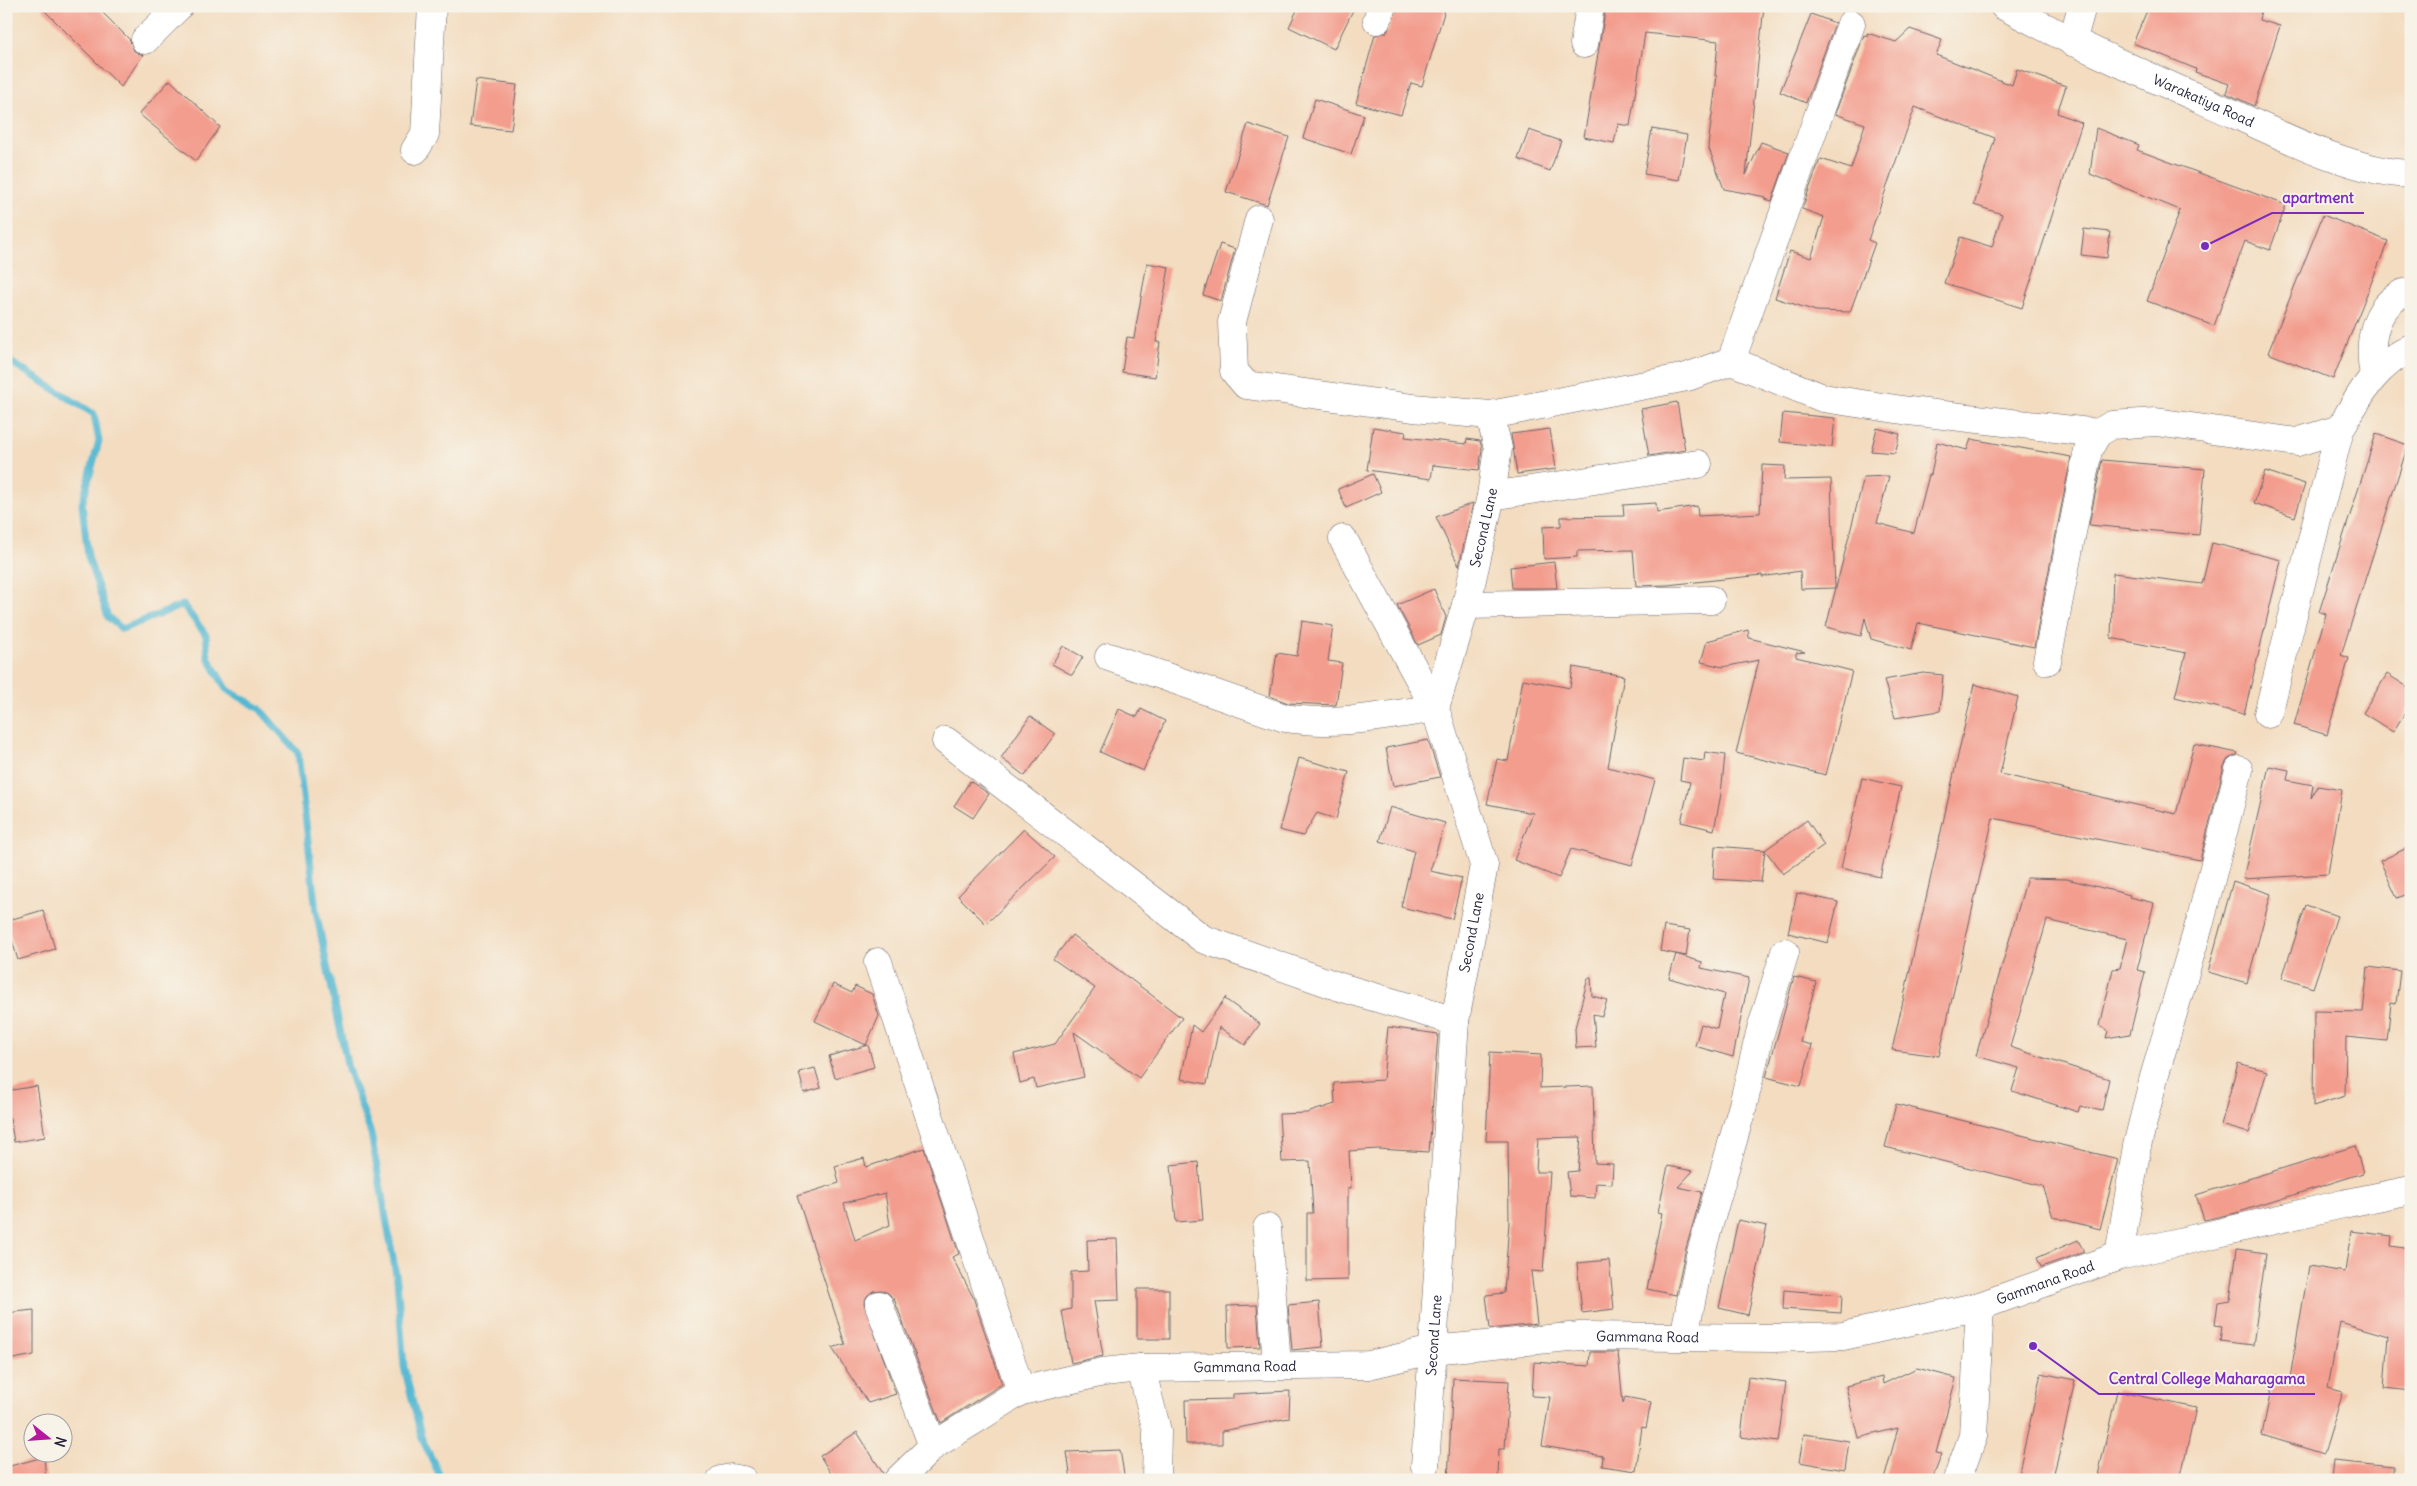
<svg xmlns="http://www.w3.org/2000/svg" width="2417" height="1486" font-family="Delius,sans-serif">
<rect width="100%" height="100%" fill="#f7f3e8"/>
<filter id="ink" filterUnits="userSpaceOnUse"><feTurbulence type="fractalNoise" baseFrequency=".02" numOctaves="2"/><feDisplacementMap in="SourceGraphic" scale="10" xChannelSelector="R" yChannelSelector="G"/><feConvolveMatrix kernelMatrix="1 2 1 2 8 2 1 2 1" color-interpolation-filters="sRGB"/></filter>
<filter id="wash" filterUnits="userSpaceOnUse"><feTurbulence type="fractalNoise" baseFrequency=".0096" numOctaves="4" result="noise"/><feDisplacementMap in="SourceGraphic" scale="20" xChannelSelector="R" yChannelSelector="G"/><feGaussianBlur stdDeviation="1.12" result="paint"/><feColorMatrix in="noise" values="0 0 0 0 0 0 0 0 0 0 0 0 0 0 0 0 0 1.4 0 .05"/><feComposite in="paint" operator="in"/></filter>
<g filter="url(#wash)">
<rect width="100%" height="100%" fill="#f3dcbf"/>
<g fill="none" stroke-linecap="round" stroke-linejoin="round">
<path stroke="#54b8d2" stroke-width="7" d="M 6,359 L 94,414 L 99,441 L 82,504 L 88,557 L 108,617 L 122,629 L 183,605 L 206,635 L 208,657 L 226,689 L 259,708 L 298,753 L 316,911 L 348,1069 L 371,1134 L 397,1280 L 404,1367 L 422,1439 L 442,1480"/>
</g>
<g id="blocks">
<g fill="#f39d8e" fill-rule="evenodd">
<path d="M 40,6 L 96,6 L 130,40 L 134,51 L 143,55 L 121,87 Z"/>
<path d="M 1299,6 L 1355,6 L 1334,49 L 1289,27 Z"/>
<path d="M 1397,6 L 1446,6 L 1422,86 L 1411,83 L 1401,115 L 1356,103 L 1375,35 L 1387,32 Z"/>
<path d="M 1606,6 L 1764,6 L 1746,175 L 1761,142 L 1789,152 L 1772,201 L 1765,199 L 1766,197 L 1724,189 L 1708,146 L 1717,76 L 1715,76 L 1718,41 L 1645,33 L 1630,126 L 1618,124 L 1614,143 L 1584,137 Z"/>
<path d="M 2149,6 L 2262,6 L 2259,20 L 2280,26 L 2254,106 L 2226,93 L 2229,84 L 2195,72 L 2196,69 L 2133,43 Z"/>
<path d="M 1811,14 L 1835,23 L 1806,103 L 1780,92 Z"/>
<path d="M 1910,29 L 1942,40 L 1936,55 L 2012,85 L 2017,69 L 2066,86 L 2057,113 L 2082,123 L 2022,308 L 1944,283 L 1960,237 L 1992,247 L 2002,214 L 1974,205 L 1995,138 L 1915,107 L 1868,240 L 1875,243 L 1850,312 L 1816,311 L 1775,298 L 1790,251 L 1811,258 L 1824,217 L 1802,209 L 1819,162 L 1821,159 L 1851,169 L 1865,124 L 1835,114 L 1864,35 L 1867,36 L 1867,33 L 1896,42 Z"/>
<path d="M 170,80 L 220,127 L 196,161 L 139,114 Z"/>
<path d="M 476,80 L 517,85 L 511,130 L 470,126 Z"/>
<path d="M 1315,99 L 1364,115 L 1351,154 L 1303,138 Z"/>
<path d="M 1248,124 L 1289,137 L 1267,205 L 1226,192 Z"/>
<path d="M 2096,128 L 2139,145 L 2137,150 L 2286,205 L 2270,250 L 2245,241 L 2214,326 L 2147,301 L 2180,210 L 2090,174 Z"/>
<path d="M 1652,129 L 1687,135 L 1679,180 L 1644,174 Z"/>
<path d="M 1529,130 L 1561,141 L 1550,171 L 1518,159 Z"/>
<path d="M 2323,215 L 2388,241 L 2333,379 L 2268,353 Z"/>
<path d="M 2084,229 L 2110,232 L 2107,258 L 2081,255 Z"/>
<path d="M 1220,244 L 1235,249 L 1221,301 L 1203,295 Z"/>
<path d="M 1147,263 L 1169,267 L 1156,342 L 1160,342 L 1155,377 L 1122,372 L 1127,337 L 1134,338 Z"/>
<path d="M 1677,402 L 1685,450 L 1649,456 L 1641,409 Z"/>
<path d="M 1783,413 L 1835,418 L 1832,447 L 1780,442 Z"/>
<path d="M 1373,427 L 1406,432 L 1405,437 L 1466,444 L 1467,439 L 1480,441 L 1482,449 L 1479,470 L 1433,465 L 1431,479 L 1367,470 Z"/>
<path d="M 1877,428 L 1900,434 L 1895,453 L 1871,451 Z"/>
<path d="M 1550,429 L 1556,469 L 1517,474 L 1511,434 Z"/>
<path d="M 2376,434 L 2408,445 L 2341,655 L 2349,658 L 2327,735 L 2294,725 L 2326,614 L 2319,612 Z"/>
<path d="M 1971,439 L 2071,457 L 2034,647 L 1918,623 L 1911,650 L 1871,639 L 1865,618 L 1861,636 L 1826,627 L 1864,477 L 1889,476 L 1877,523 L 1914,533 L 1929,475 L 1931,475 L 1937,442 L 1967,450 Z"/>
<path d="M 2102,460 L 2205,469 L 2199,535 L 2089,525 Z"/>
<path d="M 1762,465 L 1785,466 L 1784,480 L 1831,479 L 1835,588 L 1801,589 L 1800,571 L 1762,577 L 1762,575 L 1667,585 L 1636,586 L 1633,550 L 1577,551 L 1577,557 L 1544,559 L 1543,527 L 1561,526 L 1561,517 L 1624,516 L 1623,505 L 1656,503 L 1657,512 L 1697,506 L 1698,516 L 1760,513 Z"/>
<path d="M 2265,471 L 2305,484 L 2295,517 L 2254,503 Z"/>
<path d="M 1373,474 L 1381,492 L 1346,508 L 1338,489 Z"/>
<path d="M 1473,503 L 1459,566 L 1436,517 Z"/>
<path d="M 2212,543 L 2281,560 L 2244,714 L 2175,697 L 2186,653 L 2111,638 L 2113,573 L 2202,584 Z"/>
<path d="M 1554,562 L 1557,588 L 1512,588 L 1510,567 Z"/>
<path d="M 1434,589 L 1446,617 L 1441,635 L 1418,645 L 1397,605 Z"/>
<path d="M 1302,621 L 1333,626 L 1328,661 L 1342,663 L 1336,705 L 1288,703 L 1270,696 L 1277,653 L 1297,656 Z"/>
<path d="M 1748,630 L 1749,638 L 1805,652 L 1796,653 L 1796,657 L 1852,671 L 1826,775 L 1736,753 L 1759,660 L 1723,667 L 1701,662 L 1707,641 Z"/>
<path d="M 1063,646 L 1083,657 L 1072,675 L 1052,664 Z"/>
<path d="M 1573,667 L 1624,676 L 1608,767 L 1655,780 L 1632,865 L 1571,849 L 1559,878 L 1514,860 L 1533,813 L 1487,804 L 1497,759 L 1508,761 L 1523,679 L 1570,688 Z"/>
<path d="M 1923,673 L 1943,675 L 1940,711 L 1895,718 L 1884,680 Z"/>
<path d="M 2387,674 L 2411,689 L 2411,703 L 2393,732 L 2363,713 Z"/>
<path d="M 1974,684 L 2018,697 L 2000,774 L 2176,814 L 2194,744 L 2238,753 L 2237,755 L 2228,759 L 2224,766 L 2200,860 L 1993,818 L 1939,1056 L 1892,1050 Z"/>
<path d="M 1119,709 L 1137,717 L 1141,709 L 1165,721 L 1143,771 L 1100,752 Z"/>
<path d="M 1030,716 L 1055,734 L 1025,776 L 1001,758 Z"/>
<path d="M 1428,740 L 1440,777 L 1393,786 L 1386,748 Z"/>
<path d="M 1705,752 L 1725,755 L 1721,794 L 1714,830 L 1681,822 L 1690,782 L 1680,780 L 1683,758 L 1704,761 Z"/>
<path d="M 1299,758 L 1349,772 L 1336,819 L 1317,813 L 1303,836 L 1279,830 Z"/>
<path d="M 2269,766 L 2289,770 L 2287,780 L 2313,785 L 2311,798 L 2318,786 L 2342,790 L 2328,874 L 2243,879 Z"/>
<path d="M 1862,778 L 1901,787 L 1880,877 L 1841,868 Z"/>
<path d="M 970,781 L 989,794 L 973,818 L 954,806 Z"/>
<path d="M 1390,807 L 1445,823 L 1430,871 L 1462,878 L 1452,919 L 1401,907 L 1414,851 L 1380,841 Z"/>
<path d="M 1807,820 L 1824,845 L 1783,874 L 1765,850 Z"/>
<path d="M 1024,829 L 1055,857 L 986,924 L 958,896 Z"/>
<path d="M 1715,846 L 1765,850 L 1761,882 L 1713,879 Z"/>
<path d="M 2411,846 L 2411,893 L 2397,898 L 2380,861 Z"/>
<path d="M 2027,878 L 2067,879 L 2130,895 L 2129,897 L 2154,903 L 2137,970 L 2145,972 L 2130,1034 L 2106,1038 L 2108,1031 L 2100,1026 L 2113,969 L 2120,968 L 2127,939 L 2047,920 L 2010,1047 L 2109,1079 L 2102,1111 L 2080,1106 L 2078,1112 L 2012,1091 L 2019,1068 L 1976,1056 Z"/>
<path d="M 2233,881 L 2271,894 L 2247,983 L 2208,972 Z"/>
<path d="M 1797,893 L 1838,902 L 1828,943 L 1788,933 Z"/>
<path d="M 2306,905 L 2337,916 L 2313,988 L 2282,978 Z"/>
<path d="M 43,910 L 55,949 L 18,960 L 6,921 Z"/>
<path d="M 1664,926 L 1690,930 L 1686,956 L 1660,951 Z"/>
<path d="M 1072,935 L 1182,1018 L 1139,1078 L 1074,1032 L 1084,1077 L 1036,1088 L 1034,1079 L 1020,1083 L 1014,1054 L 1055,1044 L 1095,988 L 1053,959 Z"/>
<path d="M 1676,954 L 1702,962 L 1701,968 L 1749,978 L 1733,1057 L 1695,1046 L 1701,1024 L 1717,1029 L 1724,994 L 1669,978 Z"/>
<path d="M 2368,967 L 2400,971 L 2396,1004 L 2391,1003 L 2387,1041 L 2346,1037 L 2345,1096 L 2313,1106 L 2314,1011 L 2363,1012 Z"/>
<path d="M 1794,977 L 1816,982 L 1800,1042 L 1812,1045 L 1801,1086 L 1766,1077 Z"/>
<path d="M 1588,978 L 1591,978 L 1592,996 L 1607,1000 L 1602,1016 L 1593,1014 L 1596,1047 L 1576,1048 L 1575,1028 Z"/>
<path d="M 833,984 L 852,993 L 855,986 L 872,994 L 879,1016 L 866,1045 L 815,1021 Z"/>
<path d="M 1226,997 L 1225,999 L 1260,1024 L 1245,1045 L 1219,1027 L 1207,1084 L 1181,1079 L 1192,1025 L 1201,1032 Z"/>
<path d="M 1388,1027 L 1438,1034 L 1429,1152 L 1378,1149 L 1349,1151 L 1351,1188 L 1348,1188 L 1348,1280 L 1307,1281 L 1307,1213 L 1313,1213 L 1310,1161 L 1282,1162 L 1279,1114 L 1307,1113 L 1335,1104 L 1334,1083 L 1383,1080 Z"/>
<path d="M 868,1045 L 874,1067 L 835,1078 L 829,1056 Z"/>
<path d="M 1490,1052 L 1541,1055 L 1540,1088 L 1593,1086 L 1595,1163 L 1613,1164 L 1612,1184 L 1596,1183 L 1595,1198 L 1570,1196 L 1567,1172 L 1578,1171 L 1581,1137 L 1538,1138 L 1536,1172 L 1550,1172 L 1543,1272 L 1531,1271 L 1537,1324 L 1490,1329 L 1486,1295 L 1504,1293 L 1509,1222 L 1508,1141 L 1486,1141 Z"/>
<path d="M 2238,1063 L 2267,1071 L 2249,1133 L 2221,1125 Z"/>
<path d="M 815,1068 L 821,1088 L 804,1093 L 799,1072 Z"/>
<path d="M 37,1086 L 45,1137 L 14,1142 L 10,1118 L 6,1118 L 6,1091 Z"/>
<path d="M 1896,1104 L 2118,1159 L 2100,1229 L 2053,1217 L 2043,1186 L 1885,1147 Z"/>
<path d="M 2355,1146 L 2363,1173 L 2236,1213 L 2204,1220 L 2196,1195 Z"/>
<path d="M 924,1148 L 959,1254 L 952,1257 L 973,1297 L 1002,1384 L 941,1423 L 894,1299 L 888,1293 L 881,1290 L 873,1291 L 867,1296 L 864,1303 L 896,1394 L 868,1403 L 832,1348 L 845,1344 L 797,1196 L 839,1183 L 835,1166 L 864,1158 L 866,1167 ZM 885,1193 L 890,1225 L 855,1240 L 844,1203 Z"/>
<path d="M 1198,1162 L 1203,1220 L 1176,1222 L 1171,1165 Z"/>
<path d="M 1668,1166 L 1693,1171 L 1678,1187 L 1702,1192 L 1685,1252 L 1676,1295 L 1647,1289 L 1662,1213 L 1658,1212 Z"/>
<path d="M 1738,1220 L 1767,1226 L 1748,1315 L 1719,1308 Z"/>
<path d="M 2351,1231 L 2392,1236 L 2391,1246 L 2411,1249 L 2411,1391 L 2384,1388 L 2388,1336 L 2340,1322 L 2328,1388 L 2343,1392 L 2324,1454 L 2262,1435 L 2274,1375 L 2290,1378 L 2309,1266 L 2345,1272 Z"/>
<path d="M 1117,1239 L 1119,1300 L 1094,1301 L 1103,1356 L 1071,1363 L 1062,1311 L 1071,1309 L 1071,1272 L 1088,1271 L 1087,1240 Z"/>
<path d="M 2078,1240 L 2084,1252 L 2041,1267 L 2037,1258 Z"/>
<path d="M 2237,1249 L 2266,1253 L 2253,1345 L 2220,1341 L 2222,1326 L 2215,1325 L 2218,1302 L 2230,1300 Z"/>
<path d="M 1609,1260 L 1614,1309 L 1582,1313 L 1577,1263 Z"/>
<rect x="1137" y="1289" width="32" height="50"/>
<path d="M 1784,1290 L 1842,1295 L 1841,1313 L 1783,1309 Z"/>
<path d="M 1319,1302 L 1323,1347 L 1292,1350 L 1288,1305 Z"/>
<path d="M 1257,1305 L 1260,1347 L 1228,1348 L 1227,1306 Z"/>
<path d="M 34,1310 L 34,1355 L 8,1360 L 6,1313 Z"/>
<path d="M 1590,1352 L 1618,1352 L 1623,1404 L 1625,1397 L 1651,1402 L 1646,1428 L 1642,1427 L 1636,1471 L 1602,1466 L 1603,1456 L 1542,1446 L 1550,1397 L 1532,1396 L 1534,1362 L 1589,1366 Z"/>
<path d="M 1917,1368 L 1956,1378 L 1936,1453 L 1942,1454 L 1932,1480 L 1884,1480 L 1898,1428 L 1858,1438 L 1846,1386 L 1882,1377 L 1883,1384 Z"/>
<path d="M 2041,1373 L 2075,1380 L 2062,1442 L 2052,1480 L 2017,1480 Z"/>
<path d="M 1748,1377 L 1786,1382 L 1778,1442 L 1741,1437 Z"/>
<path d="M 1453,1378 L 1509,1381 L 1505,1449 L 1499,1449 L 1498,1480 L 1448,1480 Z"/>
<path d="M 1290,1391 L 1289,1418 L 1222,1431 L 1222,1444 L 1186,1444 L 1185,1400 L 1233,1399 L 1233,1394 Z"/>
<path d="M 2117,1391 L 2196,1408 L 2180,1480 L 2097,1480 Z"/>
<path d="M 857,1432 L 884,1475 L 883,1480 L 835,1480 L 820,1456 Z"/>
<path d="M 1804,1434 L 1849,1441 L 1845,1470 L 1799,1462 Z"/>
<path d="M 1120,1450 L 1125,1480 L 1071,1480 L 1067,1452 Z"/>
<path d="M 44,1457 L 46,1480 L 6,1480 L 6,1467 Z"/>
<path d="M 2333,1461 L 2393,1467 L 2393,1480 L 2331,1480 Z"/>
</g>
</g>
</g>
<g filter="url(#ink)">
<use href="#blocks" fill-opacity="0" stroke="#6b6369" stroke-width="1"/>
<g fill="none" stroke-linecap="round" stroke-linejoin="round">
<defs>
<g id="minor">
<path id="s1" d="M 2004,6 C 2078,46 2155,79 2232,113 C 2282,136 2356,173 2411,174"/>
<path d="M 1377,20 L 1382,6"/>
<path d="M 145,40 L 179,6"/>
<path d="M 2072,42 L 2082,6"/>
<path d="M 1584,44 L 1590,6"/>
<path d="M 415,150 L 425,134 L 432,6"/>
<path d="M 1259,219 L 1232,322 L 1234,371 L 1246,385 L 1413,408 L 1490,415 L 1687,377 L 1731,361 L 1823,398 L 1909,411 L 2098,433"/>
<path d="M 1731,361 L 1851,24"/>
<path d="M 2374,375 C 2368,345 2372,309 2403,293 L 2411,296"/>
<path d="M 1491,496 L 1698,464"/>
<path d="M 1466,605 L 1711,600"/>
<path d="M 1109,657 L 1285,718 C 1336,726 1385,716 1435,708 L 1343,539"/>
<path d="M 2047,661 L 2088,450 L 2098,433 L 2112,425 L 2156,422 L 2297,442 L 2340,429 C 2360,395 2373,367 2411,348"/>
<path d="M 2268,714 L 2340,429"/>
<path d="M 946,741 L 1203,939 L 1340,987 L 1455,1021"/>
<path d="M 878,962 L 1021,1391"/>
<path d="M 1267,1228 L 1277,1366"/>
<path d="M 2119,1256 L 2137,1146 L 2154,1077 L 2200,922 L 2239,770"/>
<path d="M 879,1305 L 933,1446"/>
<path d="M 1684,1337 L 1700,1256 L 1743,1105 L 1760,1033 L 1785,952"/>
<path d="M 1141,1368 L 1157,1431 L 1156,1480"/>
<path id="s2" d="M 1425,1466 L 1455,1021 L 1484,865 L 1435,708 L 1466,605 L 1491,496 L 1498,448 L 1490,415"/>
<path d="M 721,1480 L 731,1478 L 743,1480"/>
<path id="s3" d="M 898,1480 L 933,1446 L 1021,1391 L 1103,1372 L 1141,1368 L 1369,1365 L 1432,1350 L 1580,1336 L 1773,1338 L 1843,1336 L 1980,1306 L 2119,1256 L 2343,1204 L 2411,1190"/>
<path d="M 1957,1480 L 1973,1436 L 1980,1306"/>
</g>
</defs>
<use href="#minor" stroke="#6b6369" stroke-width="29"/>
<use href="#minor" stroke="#fff" stroke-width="28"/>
</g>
</g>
<g text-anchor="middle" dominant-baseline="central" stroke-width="4" stroke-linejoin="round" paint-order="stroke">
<g font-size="14" fill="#22223b" stroke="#f7f3e8">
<text stroke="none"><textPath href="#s1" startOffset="221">Warakatiya Road</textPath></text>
<text stroke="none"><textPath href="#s2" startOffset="956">Second Lane</textPath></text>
<text stroke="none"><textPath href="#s2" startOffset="536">Second Lane</textPath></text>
<text stroke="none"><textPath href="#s3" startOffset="1189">Gammana Road</textPath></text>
<text stroke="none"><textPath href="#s2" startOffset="131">Second Lane</textPath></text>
<text stroke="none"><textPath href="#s3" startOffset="784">Gammana Road</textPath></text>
<text stroke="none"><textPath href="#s3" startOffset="379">Gammana Road</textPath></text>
</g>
</g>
<path fill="none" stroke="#7b2cbf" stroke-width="2" d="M2205 246L2272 213H2364M2033 1346L2099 1394H2315"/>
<g fill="#7b2cbf" stroke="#f7f3e8" stroke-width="2">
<circle cx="2205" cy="246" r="5"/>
<circle cx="2033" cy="1346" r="5"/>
</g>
<g font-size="15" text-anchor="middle" font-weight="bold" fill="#7b2cbf" stroke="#f7f3e8" stroke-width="4" stroke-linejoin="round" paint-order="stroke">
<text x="2318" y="203">apartment</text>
<text x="2207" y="1384">Central College Maharagama</text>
</g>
<rect width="2417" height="1486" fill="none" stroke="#f7f3e8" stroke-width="25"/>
<g transform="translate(48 1438) rotate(107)"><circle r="24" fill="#f7f3e8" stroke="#a29fa3"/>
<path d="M0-4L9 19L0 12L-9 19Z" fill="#b5179e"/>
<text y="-8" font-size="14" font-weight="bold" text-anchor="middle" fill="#22223b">N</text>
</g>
</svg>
